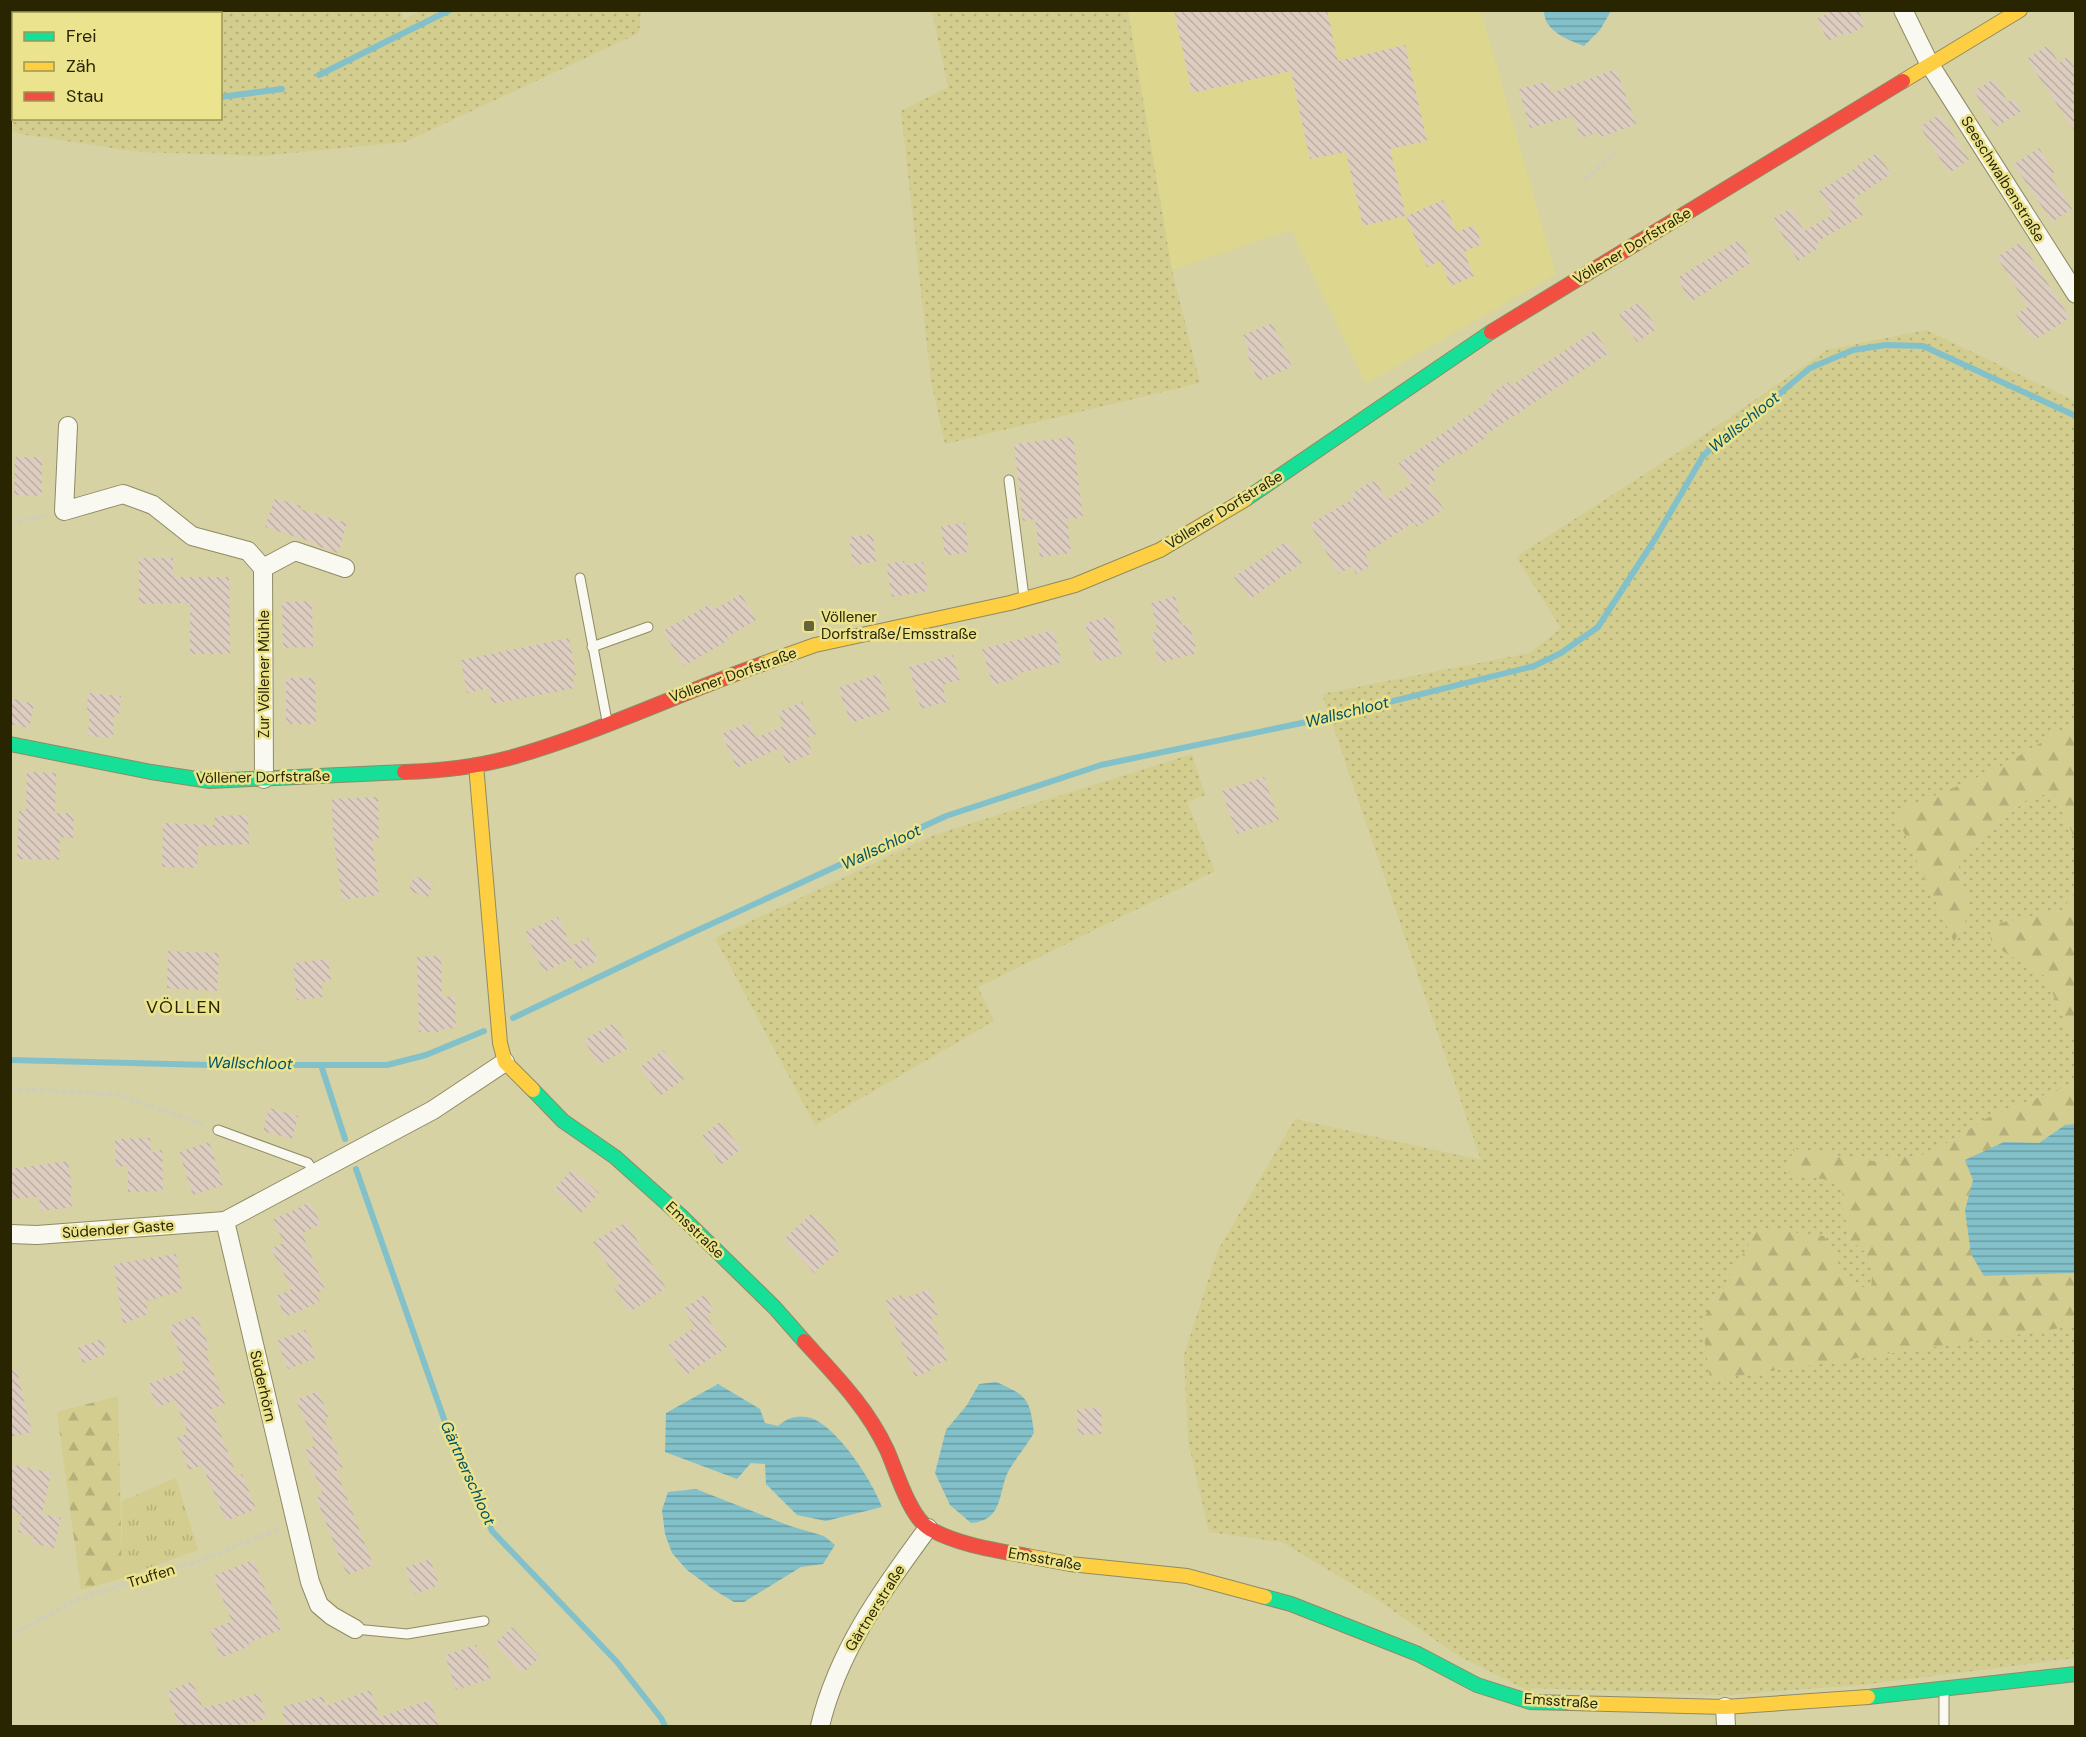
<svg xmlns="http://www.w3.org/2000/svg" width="2086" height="1737" font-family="'DM Sans',sans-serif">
<defs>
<pattern id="grass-dots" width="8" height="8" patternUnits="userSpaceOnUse" patternTransform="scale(1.5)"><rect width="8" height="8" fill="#d3cd8f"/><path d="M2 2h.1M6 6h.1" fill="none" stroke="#b5b07a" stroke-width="1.8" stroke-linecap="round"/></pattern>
<pattern id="forest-firs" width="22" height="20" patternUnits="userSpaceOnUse" patternTransform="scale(1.5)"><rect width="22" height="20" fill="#d3cd8f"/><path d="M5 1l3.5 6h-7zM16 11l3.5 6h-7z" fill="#b5b07a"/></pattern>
<pattern id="park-tufts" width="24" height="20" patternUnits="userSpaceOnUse" patternTransform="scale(1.5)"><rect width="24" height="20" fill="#d3cd8f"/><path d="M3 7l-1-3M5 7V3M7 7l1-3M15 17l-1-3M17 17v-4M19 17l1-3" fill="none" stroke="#b5b07a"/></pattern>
<pattern id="water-rules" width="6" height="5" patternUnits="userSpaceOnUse" patternTransform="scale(1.5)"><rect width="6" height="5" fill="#83c1ca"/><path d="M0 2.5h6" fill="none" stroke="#6b9da2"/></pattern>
<pattern id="building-back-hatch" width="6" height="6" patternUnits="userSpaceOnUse" patternTransform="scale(1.5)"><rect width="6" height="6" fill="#ddccc0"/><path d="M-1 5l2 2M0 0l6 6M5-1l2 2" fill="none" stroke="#beafa3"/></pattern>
</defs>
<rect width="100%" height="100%" fill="#d6d2a3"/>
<path fill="#ddd68e" d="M 1128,11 L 1481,11 L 1556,274 L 1366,384 L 1291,230 L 1172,270 Z"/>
<g fill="url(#grass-dots)" fill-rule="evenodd">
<path d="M 402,10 L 403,20 L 423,10 L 641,11 L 639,33 L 405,142 L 260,156 L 140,152 L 20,134 L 11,130 L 11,11 ZM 14,14 L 220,14 L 220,118 L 14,118 Z"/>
<path d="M 932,11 L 1128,11 L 1172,270 L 1200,383 L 945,444 L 931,381 L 901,111 L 948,87 Z"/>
<path d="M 1926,330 L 2075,401 L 2075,722 L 1997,769 L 1895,813 L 1954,941 L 1970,912 L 1957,860 L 2031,796 L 2054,794 L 2075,839 L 2075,892 L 2062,910 L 2039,915 L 1991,944 L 2045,976 L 2075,1043 L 2075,1083 L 1989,1117 L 1929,1154 L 1873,1161 L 1793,1149 L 1789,1172 L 1841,1183 L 1848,1239 C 1872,1255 1874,1260 1871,1288 L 1850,1286 L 1824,1236 L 1710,1380 L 2075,1326 L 2075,1658 L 1861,1685 L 1724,1695 L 1531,1688 L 1531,1692 L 1457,1655 L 1375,1598 L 1282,1542 L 1209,1532 L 1188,1440 L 1184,1355 L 1218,1250 L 1295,1119 L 1481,1160 L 1322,694 L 1530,653 L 1561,628 L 1516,557 L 1691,444 L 1827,350 Z"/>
<path d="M 1192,754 L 1205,795 L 1187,802 L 1215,871 L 978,987 L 994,1021 L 815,1125 L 715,938 L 934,835 Z"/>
</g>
<g fill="url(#forest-firs)">
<path d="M 2075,722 L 2075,839 L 2054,794 L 2031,796 L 1957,860 L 1970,912 L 1954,942 L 1895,813 L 1997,769 Z"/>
<path d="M 2075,892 L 2075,1043 L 2045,976 L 1991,944 L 1990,925 L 2062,910 Z"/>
<path d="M 2075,1083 L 2075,1124 L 2065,1125 L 2039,1143 L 2004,1142 L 1973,1180 L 1965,1210 L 1984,1276 L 2075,1273 L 2075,1326 L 1710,1380 L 1702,1321 L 1759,1228 L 1824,1236 L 1850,1286 L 1871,1288 C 1874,1260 1872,1255 1848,1239 L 1841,1183 L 1788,1172 L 1793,1149 L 1873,1161 L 1929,1154 L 1989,1117 Z"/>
<path d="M 118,1396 L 122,1578 L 81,1590 L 57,1412 Z"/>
</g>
<path fill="url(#park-tufts)" d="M 176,1478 L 198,1550 L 122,1578 L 122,1501 Z"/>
<g fill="url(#water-rules)">
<path d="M 1544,11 L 1611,11 L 1600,30 L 1584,46 C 1568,40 1544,31 1544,11 Z"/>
<path d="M 2075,1124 L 2075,1273 L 1984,1276 L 1971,1254 L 1965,1210 L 1973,1180 L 1965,1160 L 2004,1142 L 2039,1143 L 2065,1125 Z"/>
<path d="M 996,1382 C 1028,1396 1030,1399 1034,1433 C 1026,1446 1017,1457 1009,1470 C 997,1492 1005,1520 971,1523 L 950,1505 L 935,1473 L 946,1430 L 967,1405 L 979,1384 Z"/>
<path d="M 718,1384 L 760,1409 L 765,1423 L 778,1426 C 786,1419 795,1415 807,1417 C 835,1422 873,1482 882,1507 L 826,1521 L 797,1515 L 766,1484 L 765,1464 L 751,1463 L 737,1479 L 665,1452 L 666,1413 Z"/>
<path d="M 696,1489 L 790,1526 L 824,1536 L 835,1545 L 823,1564 L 801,1567 L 744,1602 L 734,1602 L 714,1590 L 687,1570 L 672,1553 L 665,1534 L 662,1510 L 668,1492 Z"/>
</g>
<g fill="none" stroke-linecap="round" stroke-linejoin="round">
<g stroke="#83c1ca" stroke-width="6">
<path d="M 10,52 L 14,54"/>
<path d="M 319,75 L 450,10"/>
<path d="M 220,97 L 282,89"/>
<path d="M 513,1018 L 683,937 L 946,816 L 1101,765 L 1321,719 L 1534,666 L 1561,653 L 1598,627 L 1655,539 L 1703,456 L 1731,429 L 1760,410 L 1810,368 L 1853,350 L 1886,345 L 1923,346 L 2076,416"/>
<path d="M 10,1060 L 210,1065 L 387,1065 L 426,1055 L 484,1031"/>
<path d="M 321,1065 L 345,1139"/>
<path d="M 356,1169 L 457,1456 L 492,1531 L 617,1662 L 661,1718 L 665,1726"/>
</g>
</g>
<g fill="url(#building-back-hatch)">
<path d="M 1174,10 L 1327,10 L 1338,61 L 1405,45 L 1427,141 L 1390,149 L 1406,216 L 1363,226 L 1346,152 L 1310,159 L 1291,71 L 1192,93 Z"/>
<path d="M 1834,10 L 1858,10 L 1865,26 L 1846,36 L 1844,33 L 1828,41 L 1817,19 Z"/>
<path d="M 2048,45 L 2059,63 L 2067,57 L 2076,70 L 2076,133 L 2027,59 Z"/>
<path d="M 1616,69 L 1636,124 L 1599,138 L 1597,132 L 1581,138 L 1573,116 L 1530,128 L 1519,89 L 1548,81 L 1551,93 Z"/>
<path d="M 1994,79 L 2008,102 L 2014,98 L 2022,111 L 1996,127 L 1974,91 Z"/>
<path d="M 1940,114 L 1969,160 L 1949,173 L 1920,127 Z"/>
<path d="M 2039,148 L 2054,172 L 2050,175 L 2072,209 L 2052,222 L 2014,164 Z"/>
<path d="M 1877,153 L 1891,174 L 1854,199 L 1863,215 L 1817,242 L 1820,247 L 1798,261 L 1773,219 L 1791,208 L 1804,231 L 1833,214 L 1819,191 L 1858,167 L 1857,166 Z"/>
<path d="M 1443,200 L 1457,232 L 1474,225 L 1482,244 L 1464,252 L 1474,276 L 1451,286 L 1440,261 L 1427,267 L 1406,216 Z"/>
<path d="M 1739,240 L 1752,262 L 1691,302 L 1677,278 Z"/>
<path d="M 2021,242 L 2070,318 L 2036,339 L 2032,334 L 2029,335 L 2016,314 L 2028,307 L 1997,257 Z"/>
<path d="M 1640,302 L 1657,329 L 1637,342 L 1619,314 Z"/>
<path d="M 1272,323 L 1292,367 L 1258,381 L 1246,351 L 1249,350 L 1243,335 Z"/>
<path d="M 1594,331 L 1609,353 L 1485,435 L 1487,437 L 1461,454 L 1459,452 L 1432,472 L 1437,479 L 1428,485 L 1444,509 L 1417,527 L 1414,522 L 1365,554 L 1371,565 L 1356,574 L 1352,566 L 1339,574 L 1310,524 L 1354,498 L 1351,494 L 1370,482 L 1376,482 L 1387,500 L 1412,483 L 1398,464 L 1491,400 L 1488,396 L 1508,382 L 1511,386 Z"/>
<path d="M 1073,437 L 1083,518 L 1067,519 L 1071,553 L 1040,557 L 1035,519 L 1023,521 L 1014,444 Z"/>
<path d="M 15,457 L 42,457 L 42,496 L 14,495 Z"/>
<path d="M 275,498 L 301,506 L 300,509 L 347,523 L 338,553 L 312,544 L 312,542 L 265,527 Z"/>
<path d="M 965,523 L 969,552 L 945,556 L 941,526 Z"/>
<path d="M 873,534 L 876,562 L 853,565 L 849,537 Z"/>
<path d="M 1287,541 L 1302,563 L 1250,599 L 1234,577 Z"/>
<path d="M 139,558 L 173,558 L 173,577 L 229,577 L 230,654 L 190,654 L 190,603 L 139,604 Z"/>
<path d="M 904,561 L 905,565 L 923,562 L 928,591 L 892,597 L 886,564 Z"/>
<path d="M 741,594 L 756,620 L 727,637 L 729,640 L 684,666 L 663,631 L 710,604 L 714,610 Z"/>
<path d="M 1175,596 L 1182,626 L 1189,624 L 1197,653 L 1159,663 L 1151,633 L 1158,632 L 1151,603 Z"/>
<path d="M 312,601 L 313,647 L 283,648 L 282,602 Z"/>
<path d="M 1111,616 L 1122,655 L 1096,662 L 1085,623 Z"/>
<path d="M 1053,630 L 1062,662 L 1017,674 L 1018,678 L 993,685 L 982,649 Z"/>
<path d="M 569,638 L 576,675 L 572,676 L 575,688 L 492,704 L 489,688 L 467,693 L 461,660 Z"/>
<path d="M 953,655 L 960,680 L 942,685 L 947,702 L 921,709 L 909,667 Z"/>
<path d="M 878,674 L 890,710 L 851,723 L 838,688 Z"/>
<path d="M 286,678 L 315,678 L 316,724 L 286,724 Z"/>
<path d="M 88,693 L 121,696 L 119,715 L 114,714 L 113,738 L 88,736 L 90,712 L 87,711 Z"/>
<path d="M 10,698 L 34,704 L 29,728 L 10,724 Z"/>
<path d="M 802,702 L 816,734 L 806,738 L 813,753 L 787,764 L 780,748 L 737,768 L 722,734 L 749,722 L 756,738 L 784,726 L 778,712 Z"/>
<path d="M 27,772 L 56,773 L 55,813 L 74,813 L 73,838 L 60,837 L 59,860 L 17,859 L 19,811 L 26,811 Z"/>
<path d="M 1264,777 L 1279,820 L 1237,834 L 1222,791 Z"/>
<path d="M 378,797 L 379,839 L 372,839 L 379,895 L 342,900 L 333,833 L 332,799 Z"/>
<path d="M 248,815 L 249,844 L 198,846 L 197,868 L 162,867 L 163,823 L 215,825 L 215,816 Z"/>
<path d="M 414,876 L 433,883 L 428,897 L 409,891 Z"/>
<path d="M 558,917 L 571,946 L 588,938 L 598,961 L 578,970 L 573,958 L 544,972 L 525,932 Z"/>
<path d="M 168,951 L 219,953 L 217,991 L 167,988 Z"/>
<path d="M 441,956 L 442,997 L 455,996 L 456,1028 L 441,1029 L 441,1032 L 419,1032 L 417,957 Z"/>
<path d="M 328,959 L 331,981 L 322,982 L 323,997 L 297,1000 L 293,963 Z"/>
<path d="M 614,1023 L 629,1048 L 599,1065 L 584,1040 Z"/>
<path d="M 663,1050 L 684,1079 L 660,1096 L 640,1067 Z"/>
<path d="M 269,1108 L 298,1116 L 292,1139 L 263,1131 Z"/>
<path d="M 720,1122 L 741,1149 L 721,1165 L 702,1136 Z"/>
<path d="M 150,1138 L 151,1153 L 162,1149 L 163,1191 L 128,1192 L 128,1166 L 116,1167 L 115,1139 Z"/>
<path d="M 209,1142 L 223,1185 L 193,1195 L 179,1152 Z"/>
<path d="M 68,1161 L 72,1190 L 70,1190 L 72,1207 L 41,1211 L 39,1197 L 10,1199 L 10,1169 Z"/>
<path d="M 572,1169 L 599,1193 L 581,1213 L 554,1190 Z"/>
<path d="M 310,1202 L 321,1224 L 302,1233 L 325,1289 L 316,1294 L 320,1302 L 285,1317 L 276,1296 L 292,1289 L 271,1249 L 284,1242 L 273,1220 Z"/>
<path d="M 812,1213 L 836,1241 L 834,1243 L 840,1250 L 814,1273 L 784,1239 Z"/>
<path d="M 626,1222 L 666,1288 L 630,1312 L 614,1288 L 620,1284 L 593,1242 Z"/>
<path d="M 176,1254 L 182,1291 L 146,1301 L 148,1314 L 123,1324 L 114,1264 Z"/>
<path d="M 929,1289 L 938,1315 L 931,1317 L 948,1360 L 930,1367 L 932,1370 L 915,1377 L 885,1301 L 901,1295 L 903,1299 Z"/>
<path d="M 704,1295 L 714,1310 L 706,1316 L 727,1347 L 686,1375 L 667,1346 L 695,1327 L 683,1309 Z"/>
<path d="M 196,1315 L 210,1349 L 205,1351 L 225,1404 L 211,1409 L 237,1476 L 242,1474 L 256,1509 L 226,1521 L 202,1465 L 189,1470 L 177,1438 L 188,1433 L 175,1400 L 157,1407 L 148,1384 L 186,1370 L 169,1326 Z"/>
<path d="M 305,1330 L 316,1358 L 288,1369 L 277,1341 Z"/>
<path d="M 102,1339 L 107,1354 L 83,1363 L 77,1348 Z"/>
<path d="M 10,1369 L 16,1369 L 32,1432 L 10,1437 Z"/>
<path d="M 318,1391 L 329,1416 L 324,1419 L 343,1467 L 336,1470 L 373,1565 L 347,1575 L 316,1498 L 323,1495 L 305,1450 L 316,1445 L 296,1400 Z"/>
<path d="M 1101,1408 L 1102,1434 L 1078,1435 L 1077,1409 Z"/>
<path d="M 10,1464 L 51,1473 L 42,1514 L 61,1518 L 54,1548 L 32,1543 L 33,1536 L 18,1532 L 22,1515 L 10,1512 Z"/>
<path d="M 430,1559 L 439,1585 L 415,1594 L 405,1568 Z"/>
<path d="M 253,1560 L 282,1629 L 248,1643 L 250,1646 L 221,1658 L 210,1630 L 232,1621 L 213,1576 Z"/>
<path d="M 512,1627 L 540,1657 L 523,1673 L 495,1644 Z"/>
<path d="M 476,1645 L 479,1658 L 484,1654 L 492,1678 L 456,1690 L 445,1655 Z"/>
<path d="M 192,1681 L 203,1708 L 259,1693 L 266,1719 L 237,1726 L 179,1726 L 167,1692 Z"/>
<path d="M 370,1690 L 380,1717 L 430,1700 L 439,1726 L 286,1726 L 281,1707 L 323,1696 L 326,1706 Z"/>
</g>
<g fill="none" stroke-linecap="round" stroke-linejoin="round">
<defs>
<g id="lane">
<path d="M 1009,480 L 1024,597"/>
<path d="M 580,578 L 607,721"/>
<path d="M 592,647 L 648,627"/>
<path d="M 218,1130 L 308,1163 L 315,1173"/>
<path d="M 355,1629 L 407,1634 L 484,1621"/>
<path d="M 1944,1726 L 1944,1690"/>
</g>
<g id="street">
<path d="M 1903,10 L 1930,65 L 2076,294"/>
<path d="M 68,426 L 64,511 L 123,494 L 153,505 L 192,536 L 248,551 L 263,568 L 264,779"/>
<path d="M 263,568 L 295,551 L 345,568"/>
<path d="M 10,1234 L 37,1235 L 225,1221"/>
<path d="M 355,1629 L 332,1616 L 319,1605 L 310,1582 L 225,1221 L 433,1110 L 505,1062"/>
<path d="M 1725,1707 L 1726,1726"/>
<path d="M 820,1726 C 838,1651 882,1590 928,1528"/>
</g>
<g id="fast">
<path d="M 1246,499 L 1491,332"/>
<path d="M 10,744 L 151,772 L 210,781 L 404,772"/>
<path d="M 533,1090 L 563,1121 L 615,1157 L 681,1216 L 775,1308 L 804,1341"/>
<path d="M 1265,1597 L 1291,1604 L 1418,1654 L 1477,1685 L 1530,1702 L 1570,1703"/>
<path d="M 1868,1697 L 2076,1674"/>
</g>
<g id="slow">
<path d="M 1903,81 L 2020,10"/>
<path d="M 762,664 L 815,645 L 1010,603 L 1075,585 L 1160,550 L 1246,499"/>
<path d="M 476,765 L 500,1043 L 505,1062 L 533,1090"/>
<path d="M 1027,1556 L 1070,1564 L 1187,1576 L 1265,1597"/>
<path d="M 1570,1703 L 1725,1707 L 1868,1697"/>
</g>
<g id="jam">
<path d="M 1491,332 L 1903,81"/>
<path d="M 404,772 C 439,771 475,767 509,758 C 595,734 678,694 762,664"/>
<path d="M 804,1341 C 835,1375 867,1407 887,1450 C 896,1470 910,1518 930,1529 C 959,1545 994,1550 1027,1556"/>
</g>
</defs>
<use href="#lane" stroke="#8e8b64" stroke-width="11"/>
<use href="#street" stroke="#8e8b64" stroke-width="20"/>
<use href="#fast" stroke="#8e8b64" stroke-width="16"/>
<use href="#slow" stroke="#8e8b64" stroke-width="16"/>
<use href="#jam" stroke="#8e8b64" stroke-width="16"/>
<g stroke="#cecdbe" stroke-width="4" stroke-dasharray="4.5 3" stroke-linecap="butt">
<path d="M 1585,179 L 1615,153 L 1615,148"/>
<path d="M 10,523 L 48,515"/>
<path d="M 10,1089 L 117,1094 L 206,1126"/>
<path d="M 10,1636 L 76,1600 L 168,1569 L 191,1564 L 280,1529"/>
</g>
<use href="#lane" stroke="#f9f8f1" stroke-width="9"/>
<use href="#street" stroke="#f9f8f1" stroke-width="18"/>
<use href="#fast" stroke="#16e098" stroke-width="14"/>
<use href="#slow" stroke="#ffcf43" stroke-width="14"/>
<use href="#jam" stroke="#f24e42" stroke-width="14"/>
</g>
<rect fill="#66623a" stroke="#ebe38e" stroke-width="2" x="803" y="620" width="12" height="12" rx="3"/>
<g text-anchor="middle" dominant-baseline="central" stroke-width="5" stroke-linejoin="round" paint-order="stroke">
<g font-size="15" fill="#292501" stroke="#ebe38e">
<text transform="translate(2003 179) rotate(58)">Seeschwalbenstraße</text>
<text transform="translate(1632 246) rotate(-31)">Völlener Dorfstraße</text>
<text transform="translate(1224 510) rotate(-32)">Völlener Dorfstraße</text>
<text transform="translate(264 674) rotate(-90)">Zur Völlener Mühle</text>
<text transform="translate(733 675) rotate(-20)">Völlener Dorfstraße</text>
<text transform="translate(263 777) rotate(-1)">Völlener Dorfstraße</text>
<text transform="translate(118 1229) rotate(-4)">Südender Gaste</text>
<text transform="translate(695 1230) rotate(44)">Emsstraße</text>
<text transform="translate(263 1386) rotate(77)">Süderhörn</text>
<text transform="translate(1045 1559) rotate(10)">Emsstraße</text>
<text transform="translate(151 1576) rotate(-17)">Truffen</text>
<text transform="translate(875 1608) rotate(-58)">Gärtnerstraße</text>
<text transform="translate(1561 1701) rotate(4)">Emsstraße</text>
</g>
<g font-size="15" fill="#292501" stroke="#ebe38e" text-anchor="start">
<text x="821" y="617">Völlener<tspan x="821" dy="17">Dorfstraße/Emsstraße</tspan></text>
</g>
<g font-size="16" font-style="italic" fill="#005267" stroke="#ebe38e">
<text transform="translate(1744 422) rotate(-39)">Wallschloot</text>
<text transform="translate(1347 712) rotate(-14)">Wallschloot</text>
<text transform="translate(881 847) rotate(-25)">Wallschloot</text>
<text transform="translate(250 1063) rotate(1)">Wallschloot</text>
<text transform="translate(468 1473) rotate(66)">Gärtnerschloot</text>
</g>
<g font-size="18" letter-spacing="1.5" fill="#292501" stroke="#ebe38e">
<text x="184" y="1007">VÖLLEN</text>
</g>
</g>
<rect width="2086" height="1737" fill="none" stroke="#292501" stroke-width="24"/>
<rect x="12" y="12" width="210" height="108" fill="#ebe38e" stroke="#9d9756" stroke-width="1.5"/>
<rect x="24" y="32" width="30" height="9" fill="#16e098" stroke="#9d9756" stroke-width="1.5"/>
<text x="66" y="42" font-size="18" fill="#292501">Frei</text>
<rect x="24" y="62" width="30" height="9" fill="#ffcf43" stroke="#9d9756" stroke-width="1.5"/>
<text x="66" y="72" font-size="18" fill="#292501">Zäh</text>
<rect x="24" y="92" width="30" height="9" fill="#f24e42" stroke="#9d9756" stroke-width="1.5"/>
<text x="66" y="102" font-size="18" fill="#292501">Stau</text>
</svg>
